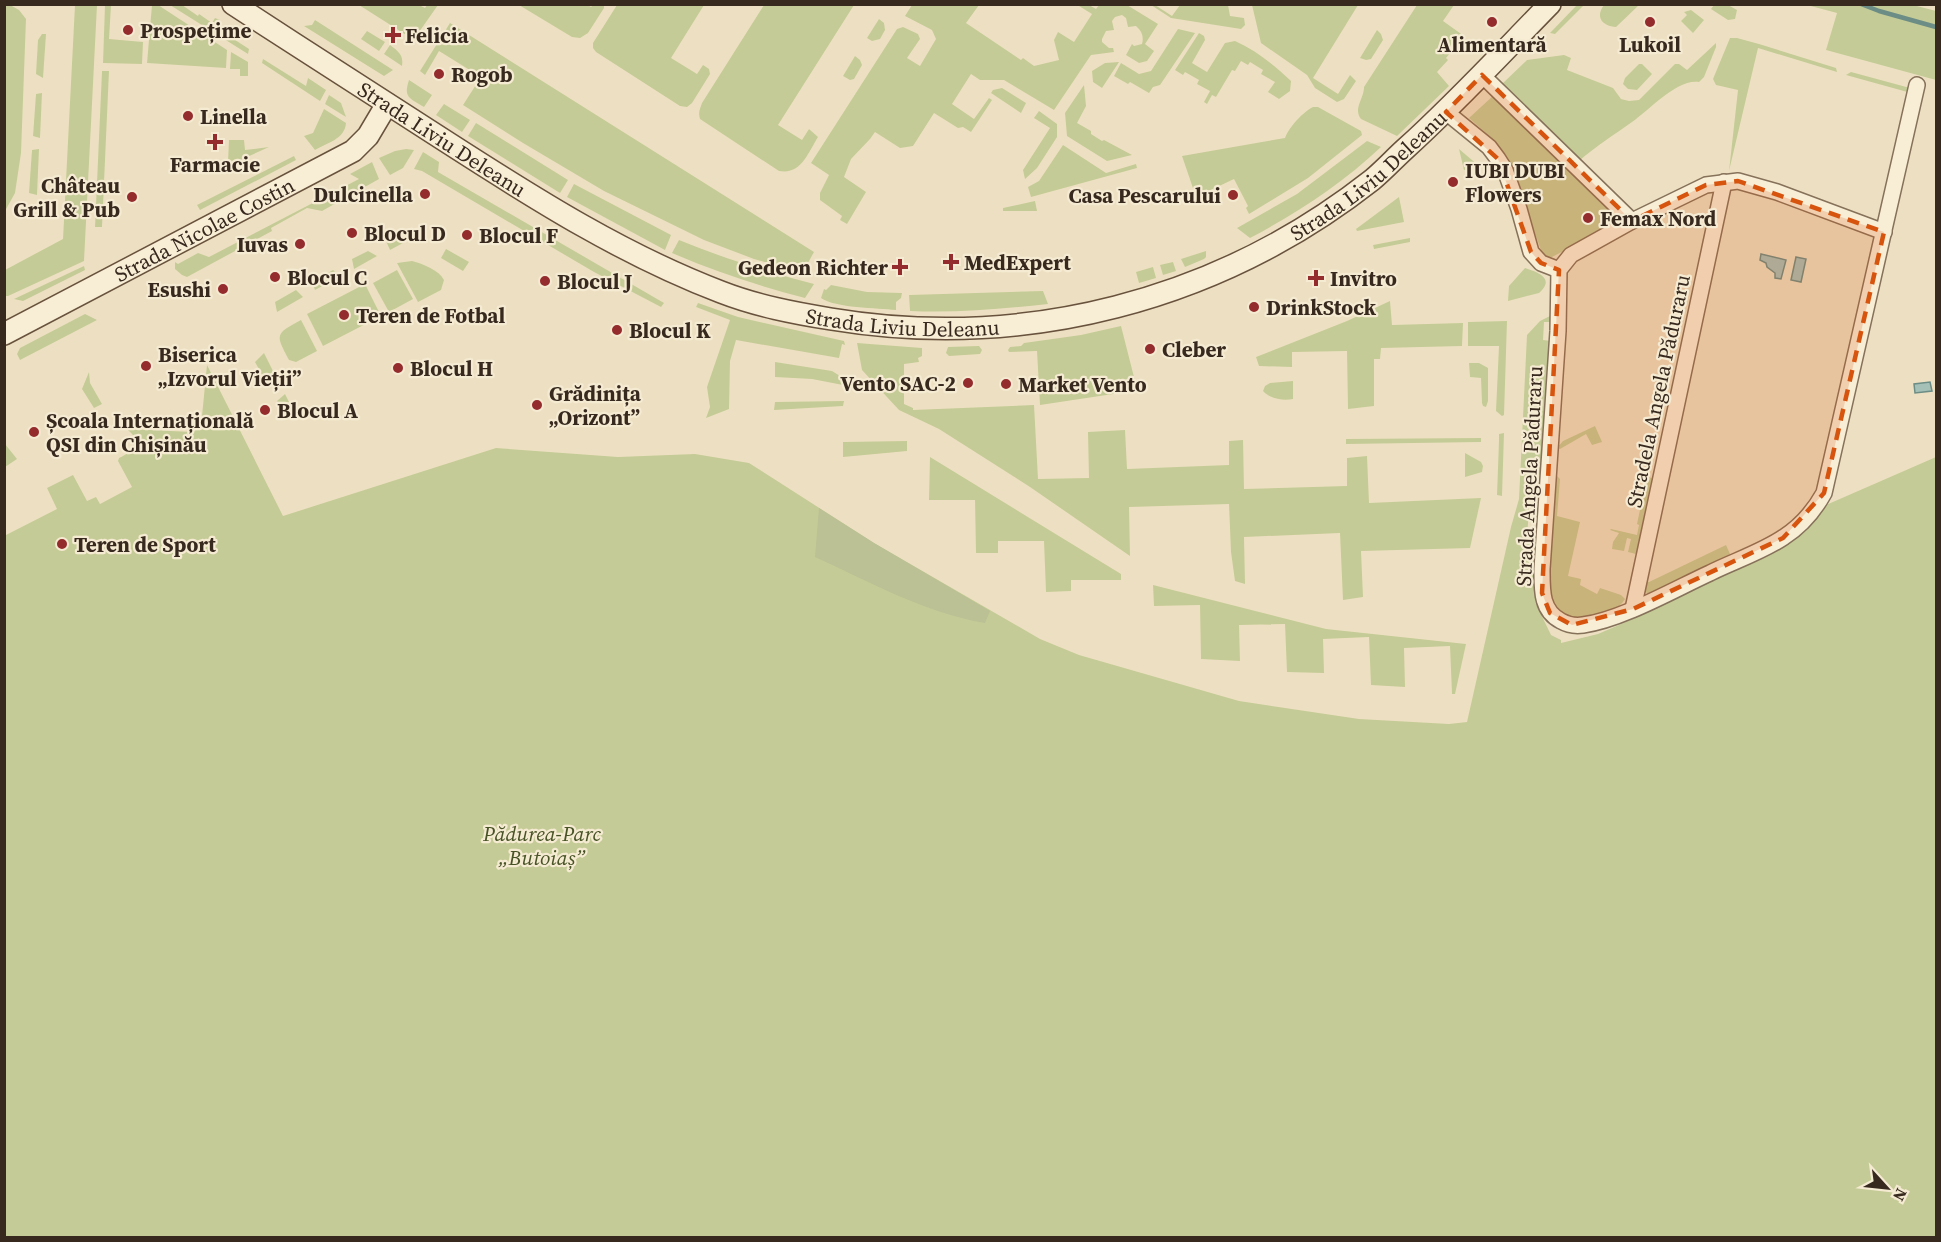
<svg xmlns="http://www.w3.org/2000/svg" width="1941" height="1242" font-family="'Source Serif 4',serif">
<rect width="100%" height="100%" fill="#ede0c2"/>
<g fill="#c5cb96">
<path d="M 10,5 L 19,10 L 26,19 L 21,153 L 15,193 L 5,211 L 4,5 Z"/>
<path d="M 75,5 L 97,5 L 84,261 L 8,296 L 5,296 L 5,270 L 63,239 Z"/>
<path d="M 105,5 L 111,5 L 109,39 L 143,42 L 142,64 L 103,63 Z"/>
<path d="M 152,5 L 158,5 L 227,50 L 226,68 L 147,63 Z"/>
<path d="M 170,5 L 182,5 L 198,16 L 199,14 L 212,23 L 215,18 L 220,20 L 215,27 L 249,49 L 248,54 Z"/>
<path d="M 359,5 L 419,5 L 425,8 L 427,5 L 438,5 L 419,32 L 411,38 Z"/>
<path d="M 588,5 L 591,7 L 593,5 L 604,5 L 604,8 L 588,33 L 580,38 L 572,37 L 519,5 Z"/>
<path d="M 617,5 L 704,5 L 671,58 L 697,74 L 703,65 L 709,69 L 710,74 L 692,103 L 687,107 L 680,106 L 596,52 L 593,48 L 593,43 Z"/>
<path d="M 764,5 L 854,5 L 778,125 L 802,140 L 809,129 L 818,137 C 808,153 801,175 779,171 L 700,119 C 698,112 700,109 702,103 Z"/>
<path d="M 912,5 L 979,5 L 966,23 L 1021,60 L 1023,58 L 1034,66 L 1059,60 L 1054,40 L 1058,32 L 1074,42 L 1092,14 L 1079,6 L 1080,5 L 1089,5 L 1096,9 L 1099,5 L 1127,5 L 1158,24 L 1145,44 L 1154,51 L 1147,61 L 1139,63 L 1126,55 L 1132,44 L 1134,46 L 1142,44 C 1144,37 1142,31 1136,26 L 1128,27 L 1126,18 L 1122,15 L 1115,17 L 1112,21 L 1114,30 L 1106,31 L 1102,39 L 1102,42 L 1109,48 L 1113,48 L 1114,52 L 1091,55 L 1054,110 L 1004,80 L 980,80 L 971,74 L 952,104 L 974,119 L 989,98 L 992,100 L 971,132 L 963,127 L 958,128 L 934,113 L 913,146 L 900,148 L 875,132 L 870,139 L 851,159 L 844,177 L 866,192 L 847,224 L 840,220 L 842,216 L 820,200 L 820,193 L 829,175 L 811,163 L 897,29 L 903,27 L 918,34 L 920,39 L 907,58 L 920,66 L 936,39 L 932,30 L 905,16 Z"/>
<path d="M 1151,5 L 1155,5 L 1172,16 L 1180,5 L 1228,5 L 1230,16 L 1244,18 L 1245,25 L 1241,29 L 1171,18 Z"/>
<path d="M 1252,5 L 1358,5 L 1313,78 L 1338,94 L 1350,75 L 1356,81 L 1344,99 L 1337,102 L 1315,88 L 1307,75 L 1261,43 Z"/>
<path d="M 1417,5 L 1454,5 L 1443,21 L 1464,36 L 1446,58 L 1448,60 L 1437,72 L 1449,86 L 1397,136 L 1361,119 C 1353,108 1364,99 1364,87 Z"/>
<path d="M 1577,5 L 1584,5 L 1555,34 L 1550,33 Z"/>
<path d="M 1604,5 L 1604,4 L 1639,5 L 1616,27 C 1602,26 1595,17 1604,5 Z"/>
<path d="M 1714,5 L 1728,5 L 1737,10 L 1735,19 L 1728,20 L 1711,9 Z"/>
<path d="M 1807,5 L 1913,5 L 1936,11 L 1936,80 L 1826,50 L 1837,13 Z"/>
<path d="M 1691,10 L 1704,20 L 1693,33 L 1681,21 L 1687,15 L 1684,12 Z"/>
<path d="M 879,19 L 884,23 L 885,30 L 880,39 L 872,41 L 867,38 Z"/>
<path d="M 315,20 L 393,70 L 384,76 L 304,26 L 312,25 Z"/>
<path d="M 450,23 L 814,252 L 804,270 L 798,271 L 754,259 L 704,240 L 604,191 L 523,143 L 463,105 L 481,77 L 439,51 L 425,75 L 420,71 Z"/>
<path d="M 1178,29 L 1195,33 L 1160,85 L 1153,87 L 1149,93 L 1130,82 L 1128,84 L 1114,76 L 1121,63 L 1139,74 L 1151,71 Z"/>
<path d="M 1377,30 L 1381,34 L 1383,40 L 1371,59 L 1366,60 L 1360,58 Z"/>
<path d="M 367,31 L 385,42 L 379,51 L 361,39 Z"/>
<path d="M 1199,33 L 1204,36 L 1205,40 L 1192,63 L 1207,72 L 1225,43 L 1235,41 C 1257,51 1274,65 1291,81 L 1290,91 L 1279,99 L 1268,92 L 1275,82 L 1261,74 L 1263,70 L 1250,62 L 1248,65 L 1241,61 L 1235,71 L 1232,70 L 1216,97 L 1212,95 L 1207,104 L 1204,102 L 1210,91 L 1197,84 L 1199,80 L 1185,72 L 1183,75 L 1175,70 Z"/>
<path d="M 42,34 L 46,34 L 43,78 L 36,74 L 38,40 Z"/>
<path d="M 1730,38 L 1737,38 L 1759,44 L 1836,68 L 1837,72 L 1758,48 L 1729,171 L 1738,90 L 1716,85 L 1713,79 Z"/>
<path d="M 1716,43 L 1716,47 L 1704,77 L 1699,82 C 1678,78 1648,111 1632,122 C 1614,135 1596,146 1579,161 L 1504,89 L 1502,84 L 1527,60 L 1564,55 L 1571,58 L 1567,70 L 1613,88 L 1621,99 L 1629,101 L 1639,100 L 1675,64 L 1679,64 L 1687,70 Z"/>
<path d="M 390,45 C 398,51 404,55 402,66 L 384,54 Z"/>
<path d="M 231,52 L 248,62 L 248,76 L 240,76 L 240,69 L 230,69 Z"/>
<path d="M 855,56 L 860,60 L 862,65 L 854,79 L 850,80 L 843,76 Z"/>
<path d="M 263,59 L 306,86 L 308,78 L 326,90 L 320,101 L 262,63 Z"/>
<path d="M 1119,62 L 1102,88 L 1093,82 L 1092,71 L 1105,63 Z"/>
<path d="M 1639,64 L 1642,64 L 1652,74 L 1637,90 L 1628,89 L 1623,84 L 1625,78 Z"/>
<path d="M 102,71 L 109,71 L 102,227 L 95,227 Z"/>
<path d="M 1851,72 L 1910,88 L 1911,93 L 1846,75 Z"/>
<path d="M 409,80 L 432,95 L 424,107 C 410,98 403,98 409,80 Z"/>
<path d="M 1084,85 L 1086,106 L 1077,123 L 1091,131 L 1091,134 L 1102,141 L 1104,140 L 1132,155 L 1107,161 L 1067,136 L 1065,113 Z"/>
<path d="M 1002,88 L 1026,103 L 1021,113 L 991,93 L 993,90 Z"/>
<path d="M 42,93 L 40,138 L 33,136 L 36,94 Z"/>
<path d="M 329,95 L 341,103 L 346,117 L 325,104 Z"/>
<path d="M 1494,95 L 1610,212 C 1612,220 1611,223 1606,229 L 1552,257 L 1546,257 L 1542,253 L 1520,192 L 1503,153 L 1496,142 L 1469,118 Z"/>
<path d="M 444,104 L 470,120 L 462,132 L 436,115 Z"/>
<path d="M 1313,107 L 1318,107 L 1361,131 L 1362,135 L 1308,178 L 1249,214 L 1246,208 L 1248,206 L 1234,179 L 1196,197 L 1182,156 L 1285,138 C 1289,127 1303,112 1313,107 Z"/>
<path d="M 324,109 L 346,123 C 345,139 327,143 315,150 L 304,136 L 313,133 Z"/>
<path d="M 1039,111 L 1057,124 L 1057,137 L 1037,168 L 1025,179 L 1023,170 L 1050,128 L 1034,118 Z"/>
<path d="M 476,123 L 568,180 L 560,193 L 468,136 Z"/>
<path d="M 229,140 L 244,140 L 245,150 L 269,147 L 236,162 L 228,162 Z"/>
<path d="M 1367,141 L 1381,147 C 1342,184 1297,213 1250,238 L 1237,228 L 1297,194 Z"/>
<path d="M 1063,145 L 1106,173 L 1136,164 L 1137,168 L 1031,197 L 1028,187 L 1039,181 Z"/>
<path d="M 39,149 L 37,195 L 29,193 L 32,150 Z"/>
<path d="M 406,149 L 414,150 L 403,168 L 390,175 L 379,158 L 395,151 Z"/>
<path d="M 1459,149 L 1479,166 L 1464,170 Z"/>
<path d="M 423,152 L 439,162 L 438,172 L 664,303 L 661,307 L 594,272 L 422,171 L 414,169 Z"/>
<path d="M 294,156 L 296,160 L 200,210 L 197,205 Z"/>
<path d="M 372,162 L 379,179 L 322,211 L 307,208 L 271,228 L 272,231 L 187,277 L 182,275 L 175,269 L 175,262 L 178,264 L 198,253 L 209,257 L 359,179 L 350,174 Z"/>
<path d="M 574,184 L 671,235 L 665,250 L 567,197 Z"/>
<path d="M 1399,197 L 1404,222 L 1357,231 L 1356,229 Z"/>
<path d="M 1035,201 L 1037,211 L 1003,211 L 1003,208 Z"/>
<path d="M 398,234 L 403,243 L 390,250 L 386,241 Z"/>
<path d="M 1410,238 L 1410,242 L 1374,249 L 1373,245 Z"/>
<path d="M 679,240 C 723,258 767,272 814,284 L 805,298 C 759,286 716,272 672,253 Z"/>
<path d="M 446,249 L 469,262 L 463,271 L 441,258 Z"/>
<path d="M 368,251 L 377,256 L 354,269 L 352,259 Z"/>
<path d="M 1206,251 L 1206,257 L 1204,259 L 1185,267 L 1181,259 Z"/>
<path d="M 412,261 C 423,264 439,270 444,280 L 441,290 L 418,302 L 397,263 Z"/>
<path d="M 1173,262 L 1176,271 L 1163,275 L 1160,265 Z"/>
<path d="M 84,266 L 85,270 L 23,301 L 14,299 Z"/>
<path d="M 1153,267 L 1156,278 L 1139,283 L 1136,272 Z"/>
<path d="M 1525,268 C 1537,272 1556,278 1539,293 L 1508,301 L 1509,286 Z"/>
<path d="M 333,270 L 341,276 L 315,290 L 312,282 Z"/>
<path d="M 397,270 L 413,299 L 389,312 L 373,283 Z"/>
<path d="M 365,284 L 381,316 L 323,346 L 307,314 Z"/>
<path d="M 831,285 L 867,292 L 902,293 L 901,298 L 896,302 L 896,310 C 877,308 835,308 821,298 L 824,289 L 826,290 Z"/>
<path d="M 296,290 L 303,297 L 277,312 L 275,302 Z"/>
<path d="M 1043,291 L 1048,304 C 1002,309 956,313 910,311 L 909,295 Z"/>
<path d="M 1390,301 L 1392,325 L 1463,323 L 1462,346 L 1381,348 L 1380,359 L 1374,359 L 1374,406 L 1348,409 L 1347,351 L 1292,352 L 1292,367 L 1259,366 L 1256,357 L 1347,321 Z"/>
<path d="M 698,303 L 738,317 L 844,341 L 845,345 L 842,344 L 839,358 L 736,340 L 730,361 L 729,409 L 706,418 L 710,407 L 707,387 L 730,320 L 696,307 Z"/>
<path d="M 85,314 L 97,320 L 20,360 L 17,354 L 20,348 Z"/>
<path d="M 1552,315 L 1552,322 L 1544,322 L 1543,340 L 1551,341 L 1543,472 L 1531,480 L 1527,538 L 1537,554 L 1535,602 L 1551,635 L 1561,640 L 1561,643 L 1598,634 L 1635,618 L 1788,541 L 1809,527 L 1826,505 L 1936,457 L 1936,1237 L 5,1237 L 4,533 L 6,535 L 57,509 L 47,488 L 73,475 L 87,501 L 96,497 L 100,504 L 132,487 L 118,461 L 119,458 C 133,453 142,438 126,429 L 193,432 L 201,426 L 207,365 L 283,516 L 496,448 L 618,457 L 695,454 L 749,463 L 874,543 L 1040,639 L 1079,655 L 1239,701 L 1359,719 L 1449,724 L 1467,722 L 1511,527 L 1519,499 L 1527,335 L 1540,321 Z"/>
<path d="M 301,320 L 317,351 L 296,362 L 289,360 C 275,334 275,334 301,320 Z"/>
<path d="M 1507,321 L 1504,415 L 1502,416 L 1496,411 L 1499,346 L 1468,346 L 1468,322 Z"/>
<path d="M 1121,326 L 1135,381 L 1131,382 L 1133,391 L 1040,405 L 1037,351 L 1009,352 L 1008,350 L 1010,347 L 1021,346 L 1024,343 L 1081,335 Z"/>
<path d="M 857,343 L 922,348 L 922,356 L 918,358 L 919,362 L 904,364 L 904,404 L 913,408 L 913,410 L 1034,405 L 1038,479 L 1089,478 L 1088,432 L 1125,430 L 1127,469 L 1229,465 L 1229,441 L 1243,440 L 1244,489 L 1347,486 L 1347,458 L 1367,456 L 1369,503 L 1481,498 L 1470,548 L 1361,551 L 1363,597 L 1343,600 L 1340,533 L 1244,537 L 1245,584 L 1235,581 L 1231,552 L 1229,504 L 1129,507 L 1130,556 L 1030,487 L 939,429 L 899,410 L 862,370 Z"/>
<path d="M 979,346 L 982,350 L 980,354 L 949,356 L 946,353 L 948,347 Z"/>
<path d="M 264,353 L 277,379 L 266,382 L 255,362 Z"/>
<path d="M 775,362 L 832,371 L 840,376 L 843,385 L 812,379 L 775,377 Z"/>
<path d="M 1469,363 L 1479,363 L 1488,368 L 1488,401 L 1486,407 L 1483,406 L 1482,403 L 1481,378 L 1470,377 Z"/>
<path d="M 89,372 L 90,383 L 102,404 L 94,408 L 82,389 Z"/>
<path d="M 1293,381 L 1293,399 C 1283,401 1270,399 1263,391 L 1265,386 L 1270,383 Z"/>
<path d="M 285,394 L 296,416 L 287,419 L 277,401 Z"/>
<path d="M 844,401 L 843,406 L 774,410 L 775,402 Z"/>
<path d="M 1595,426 L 1602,442 L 1592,445 L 1586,434 L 1560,449 L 1557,448 L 1563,441 Z"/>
<path d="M 1504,433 L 1502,496 L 1497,495 L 1499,441 L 1499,434 Z"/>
<path d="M 1481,438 L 1481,442 L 1346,444 L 1346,439 Z"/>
<path d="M 907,441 L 907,451 L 843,457 L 843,442 Z"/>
<path d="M 5,444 L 17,459 L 5,467 L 4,444 Z"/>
<path d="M 1465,453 L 1481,462 L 1483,466 L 1482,472 L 1465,477 Z"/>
<path d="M 930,457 L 1121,574 L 1121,580 L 1071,580 L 1071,591 L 1046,592 L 1044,541 L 998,541 L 998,553 L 976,553 L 975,500 L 929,500 Z"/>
<path d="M 1557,476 L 1560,479 L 1557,516 L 1580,522 L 1568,576 L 1581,579 L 1580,585 L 1597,594 L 1600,588 L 1621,595 L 1625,599 C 1617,611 1610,611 1596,615 C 1591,616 1583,620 1577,620 C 1563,619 1554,605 1549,594 L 1555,477 Z"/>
<path d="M 1647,477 L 1652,478 L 1636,554 L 1628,552 L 1631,539 L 1627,538 L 1624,551 L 1612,549 L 1613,542 L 1619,533 L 1610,530 L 1611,529 L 1637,535 L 1639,525 L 1637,524 Z"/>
<path d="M 1726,545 L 1730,554 L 1655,593 L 1649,594 L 1645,592 L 1643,587 L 1644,580 L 1649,582 Z"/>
<path d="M 1153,585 L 1326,629 L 1466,644 L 1455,694 L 1452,694 L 1450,646 L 1404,648 L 1405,687 L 1371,685 L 1369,637 L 1323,639 L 1324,673 L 1287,672 L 1285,624 L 1239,625 L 1240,661 L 1201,659 L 1200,605 L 1154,606 Z"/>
</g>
<path fill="#bbc095" d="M 819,508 L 874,543 L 990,611 L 985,623 C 925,613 870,582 815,557 Z"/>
<g fill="#a4c0b7" stroke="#6c8d85" stroke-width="1.5">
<path d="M 1761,254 L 1786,260 L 1781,279 L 1775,278 L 1775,273 L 1767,267 L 1766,263 L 1760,260 Z"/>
<path d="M 1796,257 L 1806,259 L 1801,282 L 1791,280 Z"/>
<path d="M 1930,382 L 1932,391 L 1915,393 L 1914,384 Z"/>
</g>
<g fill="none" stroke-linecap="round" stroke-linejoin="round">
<path stroke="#6c8d85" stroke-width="4.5" d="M 1861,4 L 1879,11 L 1936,27"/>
<defs>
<g id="street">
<path d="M 1482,75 L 1632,221 L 1706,185 L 1738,181 L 1777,192 L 1884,232"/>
<path d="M 1446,112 L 1489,147 L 1498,159 L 1505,170 L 1519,209 L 1531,252 L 1541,263 L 1559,270"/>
<path d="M 1632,221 L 1571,255 L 1559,270 L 1558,331 L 1542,569 C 1542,590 1541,611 1561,621 C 1568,625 1576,626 1583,625 C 1621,620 1675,589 1710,573 C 1734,561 1762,552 1784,537 C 1801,526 1814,511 1824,493 L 1917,85"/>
<path d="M 1633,609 L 1724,182"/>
</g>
<g id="secondary">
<path id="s1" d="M 233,4 C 305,51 377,97 450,144 C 537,200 624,255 721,292 C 757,306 794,313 831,319 C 1024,351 1218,301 1372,180 C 1384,170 1394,159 1405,149 C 1456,103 1502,53 1550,4"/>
<path id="s2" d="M 4,334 L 353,151 L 368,136 L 387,104"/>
</g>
</defs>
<use href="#street" stroke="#86715a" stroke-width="18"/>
<use href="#secondary" stroke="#68523d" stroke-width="24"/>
<use href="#street" stroke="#f8edd5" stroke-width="15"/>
<use href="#secondary" stroke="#f8edd5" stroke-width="21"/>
</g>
<path fill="#d6540e" fill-opacity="0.2" stroke="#d6540e" stroke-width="4.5" stroke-dasharray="12 8" stroke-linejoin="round" d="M 1482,75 L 1632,221 L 1706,185 L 1738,181 L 1884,232 L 1824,493 L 1783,538 L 1633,609 L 1572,625 L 1550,613 L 1542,593 L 1559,270 L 1541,263 L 1531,252 L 1498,159 L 1446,112 Z"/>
<g fill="#942b2c" stroke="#f5ead2" stroke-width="2">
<circle cx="1492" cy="22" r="6"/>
<circle cx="1650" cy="22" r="6"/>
<circle cx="128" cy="30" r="6"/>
<path d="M390 26h6v6h6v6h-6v6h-6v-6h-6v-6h6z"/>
<circle cx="439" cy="74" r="6"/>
<circle cx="188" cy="116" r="6"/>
<path d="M212 133h6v6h6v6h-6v6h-6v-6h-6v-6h6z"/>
<circle cx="1453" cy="182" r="6"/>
<circle cx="425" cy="194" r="6"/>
<circle cx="1233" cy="195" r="6"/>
<circle cx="132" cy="197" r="6"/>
<circle cx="1588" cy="218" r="6"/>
<circle cx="352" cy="233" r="6"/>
<circle cx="467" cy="235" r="6"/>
<circle cx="300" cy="244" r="6"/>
<path d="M948 253h6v6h6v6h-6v6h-6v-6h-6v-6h6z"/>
<path d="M897 258h6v6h6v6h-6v6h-6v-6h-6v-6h6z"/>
<circle cx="275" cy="277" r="6"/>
<path d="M1313 269h6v6h6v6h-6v6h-6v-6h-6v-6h6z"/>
<circle cx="545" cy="281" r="6"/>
<circle cx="223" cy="289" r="6"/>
<circle cx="1254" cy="307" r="6"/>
<circle cx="344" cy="315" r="6"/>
<circle cx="617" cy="330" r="6"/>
<circle cx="1150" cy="349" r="6"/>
<circle cx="146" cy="366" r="6"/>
<circle cx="398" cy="368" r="6"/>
<circle cx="968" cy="383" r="6"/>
<circle cx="1006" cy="384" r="6"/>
<circle cx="537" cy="405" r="6"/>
<circle cx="265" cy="410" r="6"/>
<circle cx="34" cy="432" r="6"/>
<circle cx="62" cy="544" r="6"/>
</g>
<g text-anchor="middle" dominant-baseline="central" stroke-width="4.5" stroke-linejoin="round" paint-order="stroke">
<g font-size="21" font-weight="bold" fill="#37291e" stroke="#f5ead2" text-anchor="start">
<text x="140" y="30">Prospețime</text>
<text x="405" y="35">Felicia</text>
<text x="1492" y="44" text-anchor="middle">Alimentară</text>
<text x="1650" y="44" text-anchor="middle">Lukoil</text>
<text x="451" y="74">Rogob</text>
<text x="200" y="116">Linella</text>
<text x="215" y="164" text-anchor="middle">Farmacie</text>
<text x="1465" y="170">IUBI DUBI<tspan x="1465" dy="24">Flowers</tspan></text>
<text x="120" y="185" text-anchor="end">Château<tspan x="120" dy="24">Grill &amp; Pub</tspan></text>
<text x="413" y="194" text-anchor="end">Dulcinella</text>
<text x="1221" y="195" text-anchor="end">Casa Pescarului</text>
<text x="1600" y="218">Femax Nord</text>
<text x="364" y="233">Blocul D</text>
<text x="479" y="235">Blocul F</text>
<text x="288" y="244" text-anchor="end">Iuvas</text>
<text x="964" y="262">MedExpert</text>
<text x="888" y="267" text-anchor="end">Gedeon Richter</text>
<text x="287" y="277">Blocul C</text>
<text x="1330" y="278">Invitro</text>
<text x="557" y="281">Blocul J</text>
<text x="211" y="289" text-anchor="end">Esushi</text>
<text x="1266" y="307">DrinkStock</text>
<text x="356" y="315">Teren de Fotbal</text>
<text x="629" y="330">Blocul K</text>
<text x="1162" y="349">Cleber</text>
<text x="158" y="354">Biserica<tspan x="158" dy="24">„Izvorul Vieții”</tspan></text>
<text x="410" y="368">Blocul H</text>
<text x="956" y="383" text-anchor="end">Vento SAC-2</text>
<text x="1018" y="384">Market Vento</text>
<text x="549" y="393">Grădinița<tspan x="549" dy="24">„Orizont”</tspan></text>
<text x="277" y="410">Blocul A</text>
<text x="46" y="420">Școala Internațională<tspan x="46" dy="24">QSI din Chișinău</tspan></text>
<text x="74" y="544">Teren de Sport</text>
</g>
<g font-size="21" fill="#37291e" stroke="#f5ead2">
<text stroke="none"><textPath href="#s1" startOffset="249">Strada Liviu Deleanu</textPath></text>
<text stroke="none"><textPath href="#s1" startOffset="1256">Strada Liviu Deleanu</textPath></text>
<text stroke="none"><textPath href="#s2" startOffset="226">Strada Nicolae Costin</textPath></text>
<text stroke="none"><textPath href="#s1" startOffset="753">Strada Liviu Deleanu</textPath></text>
<text transform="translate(1658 391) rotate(-78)">Stradela Angela Păduraru</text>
<text transform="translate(1529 476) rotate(-87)">Strada Angela Păduraru</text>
</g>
<g font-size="21" font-style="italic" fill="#475325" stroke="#f5ead2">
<text x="542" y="833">Pădurea-Parc<tspan x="542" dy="24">„Butoiaș”</tspan></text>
</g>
</g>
<rect width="1941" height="1242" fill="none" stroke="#37291e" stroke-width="12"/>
<g transform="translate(1887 1188) rotate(117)" stroke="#f5ead2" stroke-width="4.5" paint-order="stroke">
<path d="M0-4.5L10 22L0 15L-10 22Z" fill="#37291e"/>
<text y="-9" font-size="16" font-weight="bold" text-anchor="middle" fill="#37291e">N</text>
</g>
</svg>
